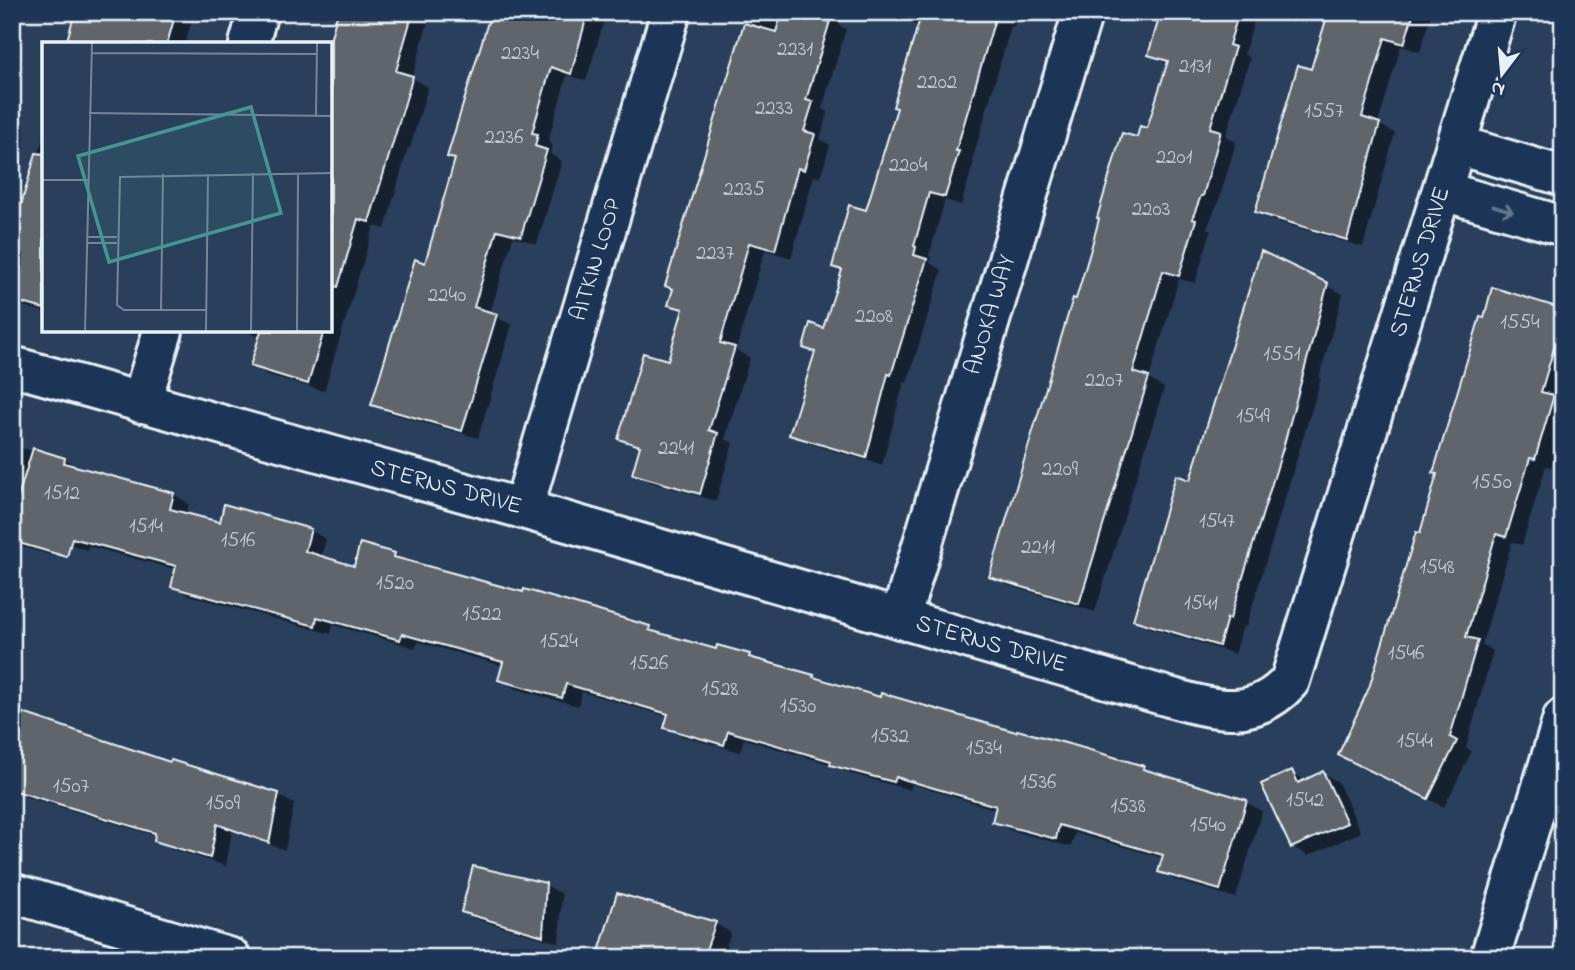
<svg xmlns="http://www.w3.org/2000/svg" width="1575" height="970" font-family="'Indie Flower',sans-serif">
<rect width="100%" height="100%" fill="#2a3f5b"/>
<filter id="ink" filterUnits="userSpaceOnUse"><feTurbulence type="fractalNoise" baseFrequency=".0143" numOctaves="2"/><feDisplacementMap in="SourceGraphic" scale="14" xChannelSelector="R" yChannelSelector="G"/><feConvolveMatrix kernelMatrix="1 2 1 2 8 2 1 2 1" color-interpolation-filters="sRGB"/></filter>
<g filter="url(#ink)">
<g fill="#0007">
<path d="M 12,12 L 19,12 L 12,35 Z"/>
<path d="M 77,12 L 194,12 L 185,44 L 68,44 Z"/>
<path d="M 340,12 L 431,12 L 412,78 L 428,87 L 410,148 L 408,148 L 385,229 L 374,226 L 324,391 L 268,375 L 252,366 L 260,338 L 246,331 L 331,331 L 331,103 L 333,94 L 331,93 L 331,44 Z"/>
<path d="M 493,12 L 607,12 L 586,81 L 567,75 L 548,142 L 553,145 L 550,154 L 562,161 L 537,244 L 513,237 L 490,314 L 512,325 L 478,438 L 389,413 L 374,404 L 426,265 L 456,160 L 449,156 Z"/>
<path d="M 751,12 L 843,12 L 839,25 L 846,29 L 822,109 L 828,112 L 820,139 L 830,145 L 820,178 L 814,176 L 791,258 L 765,250 L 736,350 L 750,358 L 725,439 L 733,443 L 716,501 L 650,482 L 635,473 L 641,449 L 620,439 L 669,362 L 684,312 L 670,304 L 675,290 L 667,286 Z"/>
<path d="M 916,12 L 1018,12 L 1014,27 L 1011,26 L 972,161 L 974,162 L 961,205 L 945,200 L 929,256 L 931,257 L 930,263 L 942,270 L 907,383 L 904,382 L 882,465 L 807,443 L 791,434 L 816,354 L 805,347 L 825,330 L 843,271 L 834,266 L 867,212 L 899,108 L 919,27 L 913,24 Z"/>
<path d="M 1165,12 L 1257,12 L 1244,54 L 1250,58 L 1226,136 L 1236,142 L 1218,204 L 1217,204 L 1207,229 L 1211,231 L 1195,283 L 1179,279 L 1149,379 L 1164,388 L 1095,612 L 1007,585 L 991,576 L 1077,301 L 1138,139 L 1148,130 L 1169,65 L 1150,55 Z"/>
<path d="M 1331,12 L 1432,12 L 1420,52 L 1401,46 L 1378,124 L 1395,133 L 1363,247 L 1272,220 L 1257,211 L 1312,71 Z"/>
<path d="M 12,55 L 23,61 L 12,98 Z"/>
<path d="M 1563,67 L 1563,103 L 1553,97 Z"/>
<path d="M 44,135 L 44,312 L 12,303 L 12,239 Z"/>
<path d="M 1262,253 L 1343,294 L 1319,378 L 1321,379 L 1246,627 L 1243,626 L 1235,654 L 1151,628 L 1135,619 L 1191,482 Z"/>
<path d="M 1563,310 L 1563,380 L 1557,399 L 1563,403 L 1563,426 L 1551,467 L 1546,466 L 1522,545 L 1512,542 L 1482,644 L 1493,651 L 1466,748 L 1472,751 L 1444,807 L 1356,763 L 1371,688 L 1421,535 Z"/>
<path d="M 12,446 L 65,459 L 80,468 L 174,494 L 189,504 L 186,515 L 221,525 L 310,530 L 326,539 L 321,558 L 355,568 L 394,554 L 410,563 L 649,627 L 666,637 L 717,652 L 719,647 L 749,656 L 821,681 L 1143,768 L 1155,775 L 1246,802 L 1262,811 L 1236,898 L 1175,880 L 1160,871 L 1163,858 L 1075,833 L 1071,847 L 1010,830 L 994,821 L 997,810 L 912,784 L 910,790 L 848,773 L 836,766 L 744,739 L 740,752 L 682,736 L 666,727 L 669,717 L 582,692 L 578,706 L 516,689 L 500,680 L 504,666 L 418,642 L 416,648 L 333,625 L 331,634 L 188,595 L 173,586 L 177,570 L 88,546 L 87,550 L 60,541 L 54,556 L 23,547 L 12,540 Z"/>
<path d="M 172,764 L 278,795 L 294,804 L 285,850 L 232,831 L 226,866 L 172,849 L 156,840 L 157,836 L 23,796 L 12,790 Z"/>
<path d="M 1292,772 L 1306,781 L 1323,773 L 1338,782 L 1361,832 L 1308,856 L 1293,847 Z"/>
<path d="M 546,885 L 562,894 L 559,943 L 478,920 L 463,911 Z"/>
<path d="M 618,896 L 716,924 L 731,933 L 722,958 L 599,958 Z"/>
<path d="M 815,946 L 850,956 L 854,958 L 810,958 Z"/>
</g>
<g fill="#5f656a" stroke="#e8f1f8" stroke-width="2">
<path d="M 75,12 L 176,12 L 167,44 L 66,44 Z"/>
<path d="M 338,12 L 413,12 L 396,71 L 413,76 L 369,222 L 358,219 L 338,287 L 331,286 L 331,37 Z"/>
<path d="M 491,12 L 588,12 L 571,74 L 551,67 L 532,133 L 538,134 L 535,146 L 547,150 L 521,236 L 497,230 L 474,307 L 497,314 L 462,431 L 371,405 L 415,259 L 425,263 L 455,159 L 447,157 Z"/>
<path d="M 782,12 L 810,12 L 831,18 L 806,100 L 813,102 L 804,131 L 815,134 L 804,170 L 798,168 L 775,250 L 749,243 L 720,343 L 735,347 L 709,430 L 718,433 L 700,494 L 632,474 L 640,446 L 618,439 L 643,353 L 668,360 L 683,309 L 668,305 L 673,289 L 665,286 L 744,23 L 776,32 Z"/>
<path d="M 922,12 L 997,12 L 956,151 L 959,151 L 945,197 L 929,193 L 914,246 L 916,247 L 914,255 L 927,259 L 891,375 L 888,374 L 866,458 L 789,435 L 815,352 L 803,348 L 810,323 L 823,328 L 842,270 L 832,267 L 849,205 L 866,210 L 897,108 L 893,107 Z"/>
<path d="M 1161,12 L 1239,12 L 1229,45 L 1235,47 L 1210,128 L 1221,131 L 1203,196 L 1201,196 L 1192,219 L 1196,220 L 1179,276 L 1163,271 L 1133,372 L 1149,377 L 1079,604 L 989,577 L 1073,298 L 1076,299 L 1091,249 L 1099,219 L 1097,218 L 1122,133 L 1137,137 L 1140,126 L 1147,128 L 1152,112 L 1168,61 L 1148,55 Z"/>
<path d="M 1323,12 L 1414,12 L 1404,44 L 1385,38 L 1362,117 L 1380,123 L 1347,240 L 1255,212 L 1298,65 L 1311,69 L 1326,20 L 1322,18 Z"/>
<path d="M 36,153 L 44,154 L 44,309 L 12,300 L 12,236 Z"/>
<path d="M 1261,251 L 1328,283 L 1283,448 L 1230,619 L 1227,618 L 1219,646 L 1133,620 L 1176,475 L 1190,480 Z"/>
<path d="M 1492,287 L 1563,309 L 1563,318 L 1541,392 L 1554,395 L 1535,459 L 1530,458 L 1506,537 L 1496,534 L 1466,637 L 1478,640 L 1450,737 L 1457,741 L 1428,799 L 1338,755 L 1369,688 L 1416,532 L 1420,533 L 1437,474 L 1433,473 L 1480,317 L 1484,318 Z"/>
<path d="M 261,331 L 324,331 L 308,384 L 250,366 Z"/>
<path d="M 33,448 L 65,458 L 64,463 L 174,493 L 170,509 L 220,522 L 224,504 L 311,529 L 305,551 L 354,566 L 360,543 L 395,553 L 394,557 L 523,592 L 524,589 L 650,626 L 649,630 L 716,649 L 717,645 L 750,654 L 749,657 L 814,675 L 813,677 L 880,697 L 881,693 L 1016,732 L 1017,730 L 1080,747 L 1144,766 L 1143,769 L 1247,800 L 1220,890 L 1158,872 L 1163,855 L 1059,825 L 1056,839 L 992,822 L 996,806 L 896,777 L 894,782 L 830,765 L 831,761 L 728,731 L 724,745 L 664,728 L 668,714 L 566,684 L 562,698 L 498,680 L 503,662 L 402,634 L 400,640 L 317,617 L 315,626 L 171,587 L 176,566 L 72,538 L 67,557 L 12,541 L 12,517 Z"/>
<path d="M 23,713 L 170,762 L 171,760 L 279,793 L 269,843 L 217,824 L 210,858 L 154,841 L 155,833 L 12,790 L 12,760 Z"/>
<path d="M 1292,770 L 1298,783 L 1323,771 L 1347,823 L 1291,848 L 1261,784 Z"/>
<path d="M 473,866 L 546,883 L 543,936 L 461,912 Z"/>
<path d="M 617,893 L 716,922 L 703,958 L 597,958 Z"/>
</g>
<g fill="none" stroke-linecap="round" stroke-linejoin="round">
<defs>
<g id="minor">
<path d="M 249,44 L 258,12"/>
<path d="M 1457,145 L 1563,176"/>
<path d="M 1443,191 L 1563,226"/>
<path d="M 12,366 L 523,509 L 1162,695 C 1210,708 1252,724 1290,681 L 1497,12"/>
<path d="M 141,403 L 163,331"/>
<path d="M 523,509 L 671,12"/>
<path d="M 900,619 L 1083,12"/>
<path d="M 12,893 L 231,958"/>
<path d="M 1490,958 L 1563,718"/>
</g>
</defs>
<use href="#minor" stroke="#e8f1f8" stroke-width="44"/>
<use href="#minor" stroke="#1d3557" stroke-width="38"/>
</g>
<defs><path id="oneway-shaft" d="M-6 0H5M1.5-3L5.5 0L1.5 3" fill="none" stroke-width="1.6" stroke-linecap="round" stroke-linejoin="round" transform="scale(1.75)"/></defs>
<use stroke="#64778f" href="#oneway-shaft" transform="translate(1503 209) rotate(17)"/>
</g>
<g text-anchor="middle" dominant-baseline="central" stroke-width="5" stroke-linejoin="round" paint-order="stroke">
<g font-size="21" fill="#c6ced4">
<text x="795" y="50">2231</text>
<text x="520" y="54">2234</text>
<text x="1195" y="67">2131</text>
<text x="937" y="83">2202</text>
<text x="774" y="109">2233</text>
<text x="1324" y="112">1557</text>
<text x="504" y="138">2236</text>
<text x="1174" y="158">2201</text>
<text x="908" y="166">2204</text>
<text x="744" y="190">2235</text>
<text x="1151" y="210">2203</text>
<text x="715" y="254">2237</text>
<text x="447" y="296">2240</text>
<text x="874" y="317">2208</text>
<text x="1520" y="323">1554</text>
<text x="1282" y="355">1551</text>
<text x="1104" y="381">2207</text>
<text x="1253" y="417">1549</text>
<text x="676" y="449">2241</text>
<text x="1060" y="470">2209</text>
<text x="1492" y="483">1550</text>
<text x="62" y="494">1512</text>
<text x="1217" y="522">1547</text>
<text x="146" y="527">1514</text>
<text x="238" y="541">1516</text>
<text x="1038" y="548">2211</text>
<text x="1437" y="568">1548</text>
<text x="395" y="584">1520</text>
<text x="1201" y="604">1541</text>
<text x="482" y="615">1522</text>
<text x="559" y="642">1524</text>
<text x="1406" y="654">1546</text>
<text x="649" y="664">1526</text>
<text x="720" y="690">1528</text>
<text x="798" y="707">1530</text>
<text x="890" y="737">1532</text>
<text x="1415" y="742">1544</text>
<text x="984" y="749">1534</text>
<text x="1038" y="783">1536</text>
<text x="71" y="787">1507</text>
<text x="1305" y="801">1542</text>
<text x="223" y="804">1509</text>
<text x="1128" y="807">1538</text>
<text x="1208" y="826">1540</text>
</g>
<g font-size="24" fill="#e8f1f8" stroke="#1d3557">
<text transform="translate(597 260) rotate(-73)">AITKIN LOOP</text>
<text transform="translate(1421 262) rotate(-73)">STERNS DRIVE</text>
<text transform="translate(991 315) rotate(-73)">ANOKA WAY</text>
<text transform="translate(446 488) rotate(15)">STERNS DRIVE</text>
<text transform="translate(991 645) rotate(16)">STERNS DRIVE</text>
</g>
</g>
<g transform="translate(42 42)">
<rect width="290" height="290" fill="#2a3f5b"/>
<path fill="none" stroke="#76869a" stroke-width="2" d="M 50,11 L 275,12M 47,71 L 291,74M 274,73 L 275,1M 0,138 L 46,138M 45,195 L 75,195M 44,201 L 75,201M 119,268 L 121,132M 164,268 L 82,268 L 75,263 L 78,135 L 291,131M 43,290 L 50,1M 164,290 L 166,132M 209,290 L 211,131M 255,290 L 256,131"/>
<path fill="#459590" fill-opacity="0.15" stroke="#459590" stroke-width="3.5" d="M 209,65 L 239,171 L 67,220 L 36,114 Z"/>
<rect width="290" height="290" fill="none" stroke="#e8f1f8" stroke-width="3.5"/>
</g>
<rect width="1575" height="970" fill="none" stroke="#1d3557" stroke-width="42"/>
<rect x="21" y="21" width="1533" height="928" fill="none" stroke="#e8f1f8" stroke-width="2.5" filter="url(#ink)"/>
<g transform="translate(1502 74) rotate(196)" stroke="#1d3557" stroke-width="5" paint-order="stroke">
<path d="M0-5L12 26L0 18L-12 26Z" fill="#e8f1f8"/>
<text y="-10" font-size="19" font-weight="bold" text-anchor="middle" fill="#e8f1f8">N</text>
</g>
</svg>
